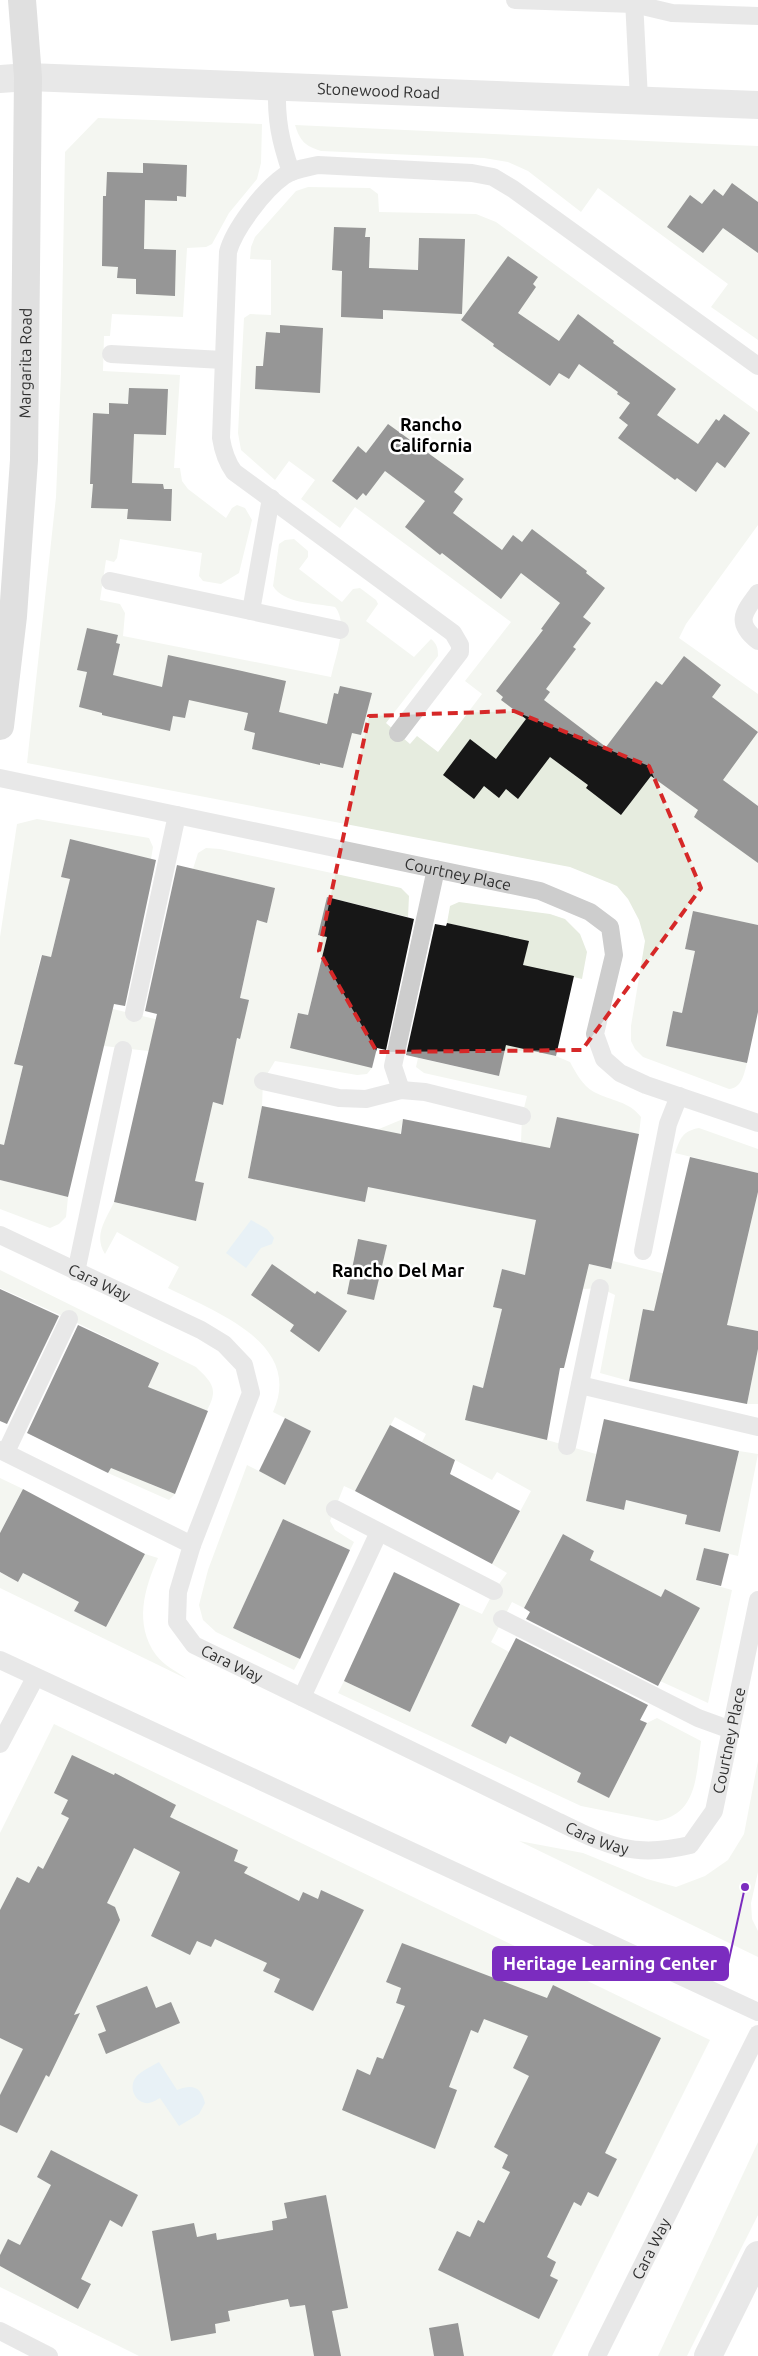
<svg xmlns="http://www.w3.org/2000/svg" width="758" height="2356" font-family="Ubuntu,sans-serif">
<rect width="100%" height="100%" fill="#fff"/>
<g fill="#e6ecdf">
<path d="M 98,118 L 262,124 L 261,163 L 257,179 L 229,213 L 212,244 L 206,247 L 187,248 L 183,317 L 112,314 L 110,336 L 104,336 L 103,371 L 180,375 L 174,468 L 180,468 L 182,481 L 188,489 L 226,518 L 232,508 L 237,505 L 245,508 L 252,520 L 239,573 L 221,584 L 203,581 L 199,576 L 202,553 L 120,539 L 117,558 L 114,562 L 106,560 L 100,600 L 120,604 L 125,613 L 123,636 L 331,677 C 335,657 349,624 335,607 C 315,603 284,604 273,586 L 279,544 L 285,540 L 294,539 L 308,551 L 308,557 L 299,569 L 342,602 L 353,589 L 360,588 L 376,600 L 378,604 L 366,621 L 414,657 L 431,639 C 437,644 438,648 438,656 L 386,723 L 410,744 L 417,736 L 438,752 L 482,694 L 465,681 L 511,622 L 355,507 L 340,528 L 301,499 L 315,480 L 289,461 L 275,480 L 241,450 L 238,433 L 244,318 L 250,314 L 271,315 L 271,260 L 250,259 L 251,247 L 255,237 L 296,191 L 308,187 L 370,188 L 378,194 L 379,212 L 476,214 L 496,222 L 758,412 L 758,525 L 686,624 L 679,638 L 758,694 L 758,925 L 693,912 L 685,949 L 695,951 L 682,1013 L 673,1011 L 666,1046 L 747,1063 C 744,1074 742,1088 729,1089 L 643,1057 L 635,1049 L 631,1041 L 631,1026 L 645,941 L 639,920 L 628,899 L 617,886 L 570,867 L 27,763 L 56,497 L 61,373 L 65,152 Z"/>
<path d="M 295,125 L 758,146 L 758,340 L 711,307 L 728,284 L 598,188 L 581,212 L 528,171 L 508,162 L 484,158 L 321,151 C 305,146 300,141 295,125 Z"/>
<path d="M 37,819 L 149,838 L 153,847 L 151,859 L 70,839 L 61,877 L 70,879 L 51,957 L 41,955 L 33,990 L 239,1039 L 240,998 L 257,920 L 267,922 L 275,888 L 193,869 L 198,853 L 206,848 L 220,849 L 401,888 L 409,896 L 408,917 L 327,897 L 318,935 L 327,937 L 308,1015 L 298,1013 L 372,1068 L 367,1074 L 357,1075 L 275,1061 L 263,1081 L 262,1106 L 248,1178 L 364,1201 L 379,1129 L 403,1119 L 390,1191 L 507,1214 L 521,1142 L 522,1116 L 527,1096 L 424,1073 L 416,1067 L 418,1058 L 499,1076 L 528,942 L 447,923 L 450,906 L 459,902 L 550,914 L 565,919 L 580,934 L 587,952 L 582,979 L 549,971 L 531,1050 L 556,1056 L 570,1062 C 576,1073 582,1085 594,1092 C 611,1101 629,1101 641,1117 L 639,1134 L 557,1117 L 530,1251 L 611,1269 L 613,1261 L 735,1291 L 758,1192 L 758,1331 L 644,1309 L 629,1381 L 600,1373 L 615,1295 L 600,1288 L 583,1289 L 502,1269 L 493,1307 L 502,1309 L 483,1388 L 473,1385 L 547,1440 L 596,1454 L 586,1501 L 623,1510 L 626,1500 L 687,1515 L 685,1524 L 720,1532 L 739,1451 L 758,1454 L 738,1556 L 704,1548 L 696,1580 L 732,1590 L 708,1703 L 660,1681 L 699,1608 L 665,1589 L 661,1597 L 590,1560 L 594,1551 L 563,1534 L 524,1608 L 512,1602 L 491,1642 L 509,1652 L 471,1726 L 506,1744 L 510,1736 L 581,1773 L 577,1782 L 609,1798 L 647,1723 L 657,1718 L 701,1741 C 696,1774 698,1814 657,1821 L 581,1806 L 338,1693 L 344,1681 L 410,1712 L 460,1604 L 482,1614 L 494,1591 L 507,1573 L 492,1564 L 531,1491 L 497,1472 L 492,1480 L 422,1442 L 426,1434 L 395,1417 L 355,1491 L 344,1486 L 330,1521 L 335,1530 L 354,1542 L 350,1550 L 283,1519 L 233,1628 L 300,1659 L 294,1670 L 216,1632 L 203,1620 L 199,1605 L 208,1570 L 247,1465 L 285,1484 L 311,1431 L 273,1412 C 304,1343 215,1312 168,1288 L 179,1267 L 117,1232 L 105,1254 C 93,1235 106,1220 114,1202 L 196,1221 L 204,1183 L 195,1181 L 213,1102 L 222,1105 L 230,1070 L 148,1051 L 104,1046 L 23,1026 L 14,1064 L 23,1066 L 4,1145 L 0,1144 L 0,937 L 17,824 Z"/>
<path d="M 699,1128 L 758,1149 L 758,1173 L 675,1153 C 680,1138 683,1131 699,1128 Z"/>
<path d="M 0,1180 L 68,1197 L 66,1217 L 59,1224 L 50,1228 L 0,1209 Z"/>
<path d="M 0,1270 L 196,1367 C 203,1374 213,1382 213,1392 C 214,1413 165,1466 150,1484 L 175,1494 L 169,1500 L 108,1473 L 159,1363 L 69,1319 L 0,1288 Z"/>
<path d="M 758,1349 L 758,1404 L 747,1404 Z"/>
<path d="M 0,1478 L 23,1489 L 0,1533 Z"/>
<path d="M 145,1554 L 158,1558 C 144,1589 134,1624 156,1655 C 163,1665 178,1672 187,1679 L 0,1588 L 0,1572 L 18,1582 L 23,1573 L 79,1602 L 74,1611 L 106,1627 Z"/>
<path d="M 54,1724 L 710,2040 L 552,2356 L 139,2356 L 0,2287 L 0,1833 Z"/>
<path d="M 758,1761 L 758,1872 L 751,1903 L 752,1919 L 758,1931 L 758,1957 L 519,1841 L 583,1853 L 647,1879 L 676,1887 L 705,1876 L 728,1860 L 744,1834 Z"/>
<path d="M 758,2142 L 758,2215 L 687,2356 L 658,2356 Z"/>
</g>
<g fill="#cce0eb">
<path d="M 251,1220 L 267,1229 L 274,1238 L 272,1244 L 261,1248 L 246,1268 L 226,1253 Z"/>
<path d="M 159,2062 L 177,2090 C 192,2084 201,2086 205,2103 L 199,2114 L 179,2126 L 160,2098 C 156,2100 151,2104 145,2103 C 133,2100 129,2086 136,2077 C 141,2071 152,2066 159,2062 Z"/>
</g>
<g fill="#171717">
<path d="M 143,163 L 187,165 L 186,197 L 177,196 L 177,201 L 145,200 L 144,249 L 176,250 L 175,296 L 136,294 L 136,279 L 117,278 L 118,267 L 102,266 L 103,196 L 106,196 L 107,172 L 143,173 Z"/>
<path d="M 732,183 L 758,202 L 758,253 L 723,228 L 703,253 L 667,227 L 690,195 L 702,204 L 714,189 L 723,196 Z"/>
<path d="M 334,227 L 366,228 L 365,237 L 370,237 L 369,268 L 418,270 L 419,238 L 465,239 L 462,314 L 383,310 L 383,319 L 341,317 L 342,271 L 332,270 Z"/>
<path d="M 508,256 L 538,277 L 533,284 L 536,287 L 518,313 L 559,341 L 578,314 L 614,341 L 613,343 L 676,389 L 657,415 L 698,444 L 716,419 L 719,421 L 724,414 L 750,433 L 725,468 L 717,462 L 696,492 L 677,478 L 675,480 L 618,438 L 628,425 L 619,418 L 630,403 L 617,394 L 618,392 L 579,364 L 569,379 L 559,373 L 550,386 L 493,346 L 494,344 L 461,320 Z"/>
<path d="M 280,325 L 323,328 L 320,393 L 255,389 L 256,366 L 263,366 L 266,332 L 280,333 Z"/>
<path d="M 129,388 L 168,389 L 166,435 L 134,434 L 132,483 L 163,484 L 164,489 L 172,489 L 171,521 L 127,519 L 128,509 L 91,508 L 93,484 L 90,484 L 93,413 L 109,414 L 109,403 L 128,404 Z"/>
<path d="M 388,424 L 464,479 L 454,492 L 463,499 L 453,513 L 502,550 L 513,535 L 522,542 L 532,529 L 587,571 L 586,573 L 605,588 L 583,617 L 591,623 L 573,647 L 576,649 L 546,689 L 550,692 L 544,700 L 606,747 L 656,681 L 662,685 L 684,656 L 721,685 L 712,697 L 758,732 L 723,780 L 758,806 L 758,863 L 694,817 L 698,810 L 651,776 L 621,815 L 586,788 L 588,785 L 550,757 L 518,799 L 506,789 L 499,798 L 484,786 L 474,799 L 443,775 L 470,739 L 496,759 L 526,719 L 501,700 L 503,697 L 496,691 L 543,630 L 541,629 L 560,603 L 521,573 L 501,599 L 442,553 L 440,555 L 405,527 L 425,501 L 385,471 L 366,496 L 363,493 L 357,500 L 332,481 L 358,446 L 366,453 Z"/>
<path d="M 87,628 L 118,635 L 116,643 L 120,644 L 113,675 L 162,687 L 168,655 L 242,671 L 286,681 L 279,712 L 327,724 L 334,693 L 338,694 L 340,686 L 372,693 L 361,735 L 352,733 L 343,768 L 320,763 L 320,765 L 252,749 L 255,733 L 244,730 L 248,713 L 189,700 L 185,718 L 173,716 L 170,731 L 102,715 L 102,713 L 79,707 L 87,672 L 77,670 Z"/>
<path d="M 70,839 L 156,860 L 125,1006 L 114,1004 L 68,1197 L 0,1180 L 0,1144 L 4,1145 L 23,1066 L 14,1064 L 42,955 L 51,957 L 70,879 L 61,877 Z"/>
<path d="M 177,865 L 275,888 L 267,923 L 257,920 L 240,998 L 249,1000 L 240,1039 L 237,1038 L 223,1105 L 213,1102 L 195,1181 L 204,1183 L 196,1221 L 114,1202 L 157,1014 L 145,1011 Z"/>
<path d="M 327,897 L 414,919 L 386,1050 L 377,1048 L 372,1068 L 290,1048 L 298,1013 L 308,1015 L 327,937 L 318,935 Z"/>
<path d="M 693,911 L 758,925 L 758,1012 L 747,1063 L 666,1046 L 673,1011 L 682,1013 L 695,951 L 685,949 Z"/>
<path d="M 447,923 L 529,941 L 523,965 L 574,976 L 556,1056 L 506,1045 L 499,1076 L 406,1055 L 435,924 L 446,926 Z"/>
<path d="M 262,1106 L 401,1134 L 403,1119 L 550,1148 L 557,1117 L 639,1134 L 611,1269 L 589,1264 L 564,1368 L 560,1368 L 547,1440 L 465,1420 L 473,1385 L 483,1388 L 502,1309 L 493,1307 L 502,1269 L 525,1275 L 536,1220 L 368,1187 L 365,1202 L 248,1178 Z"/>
<path d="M 690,1157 L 758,1173 L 758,1192 L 727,1325 L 758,1331 L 758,1349 L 747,1404 L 629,1381 L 643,1309 L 654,1311 Z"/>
<path d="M 358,1239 L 387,1245 L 374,1300 L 347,1294 Z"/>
<path d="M 272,1264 L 315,1294 L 317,1291 L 347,1311 L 319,1352 L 290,1331 L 294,1325 L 251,1295 Z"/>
<path d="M 0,1289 L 59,1316 L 7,1424 L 0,1421 Z"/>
<path d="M 78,1325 L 159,1363 L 148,1387 L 208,1411 L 175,1494 L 111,1468 L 108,1473 L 27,1433 Z"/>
<path d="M 285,1418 L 311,1431 L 285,1485 L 259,1471 Z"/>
<path d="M 604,1419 L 739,1451 L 720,1532 L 685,1524 L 687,1515 L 626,1500 L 624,1510 L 586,1501 Z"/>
<path d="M 390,1425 L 455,1460 L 450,1474 L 520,1511 L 492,1564 L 355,1491 Z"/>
<path d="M 23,1489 L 145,1554 L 106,1627 L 74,1611 L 79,1602 L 23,1573 L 18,1582 L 0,1572 L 0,1533 Z"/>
<path d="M 283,1519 L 350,1550 L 300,1659 L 233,1628 Z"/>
<path d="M 563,1534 L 594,1551 L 590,1560 L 661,1597 L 665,1589 L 700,1608 L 658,1686 L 526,1619 L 530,1612 L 524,1608 Z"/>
<path d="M 704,1548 L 729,1554 L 721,1586 L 696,1580 Z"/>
<path d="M 394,1572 L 460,1604 L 410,1712 L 344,1681 Z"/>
<path d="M 516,1638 L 648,1705 L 640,1720 L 647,1723 L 609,1798 L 577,1782 L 581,1773 L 510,1736 L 506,1744 L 471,1726 Z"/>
<path d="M 72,1755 L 114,1775 L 115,1773 L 176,1805 L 170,1817 L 238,1850 L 234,1861 L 248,1867 L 244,1873 L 299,1901 L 303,1892 L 318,1899 L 321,1890 L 364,1910 L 313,2011 L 274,1992 L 280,1979 L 263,1971 L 267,1963 L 215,1939 L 211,1947 L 197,1941 L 190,1955 L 151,1936 L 180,1872 L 134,1848 L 107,1903 L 115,1907 L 120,1920 L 74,2015 L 80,2013 L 49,2077 L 46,2075 L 17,2133 L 0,2125 L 0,2095 L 23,2049 L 0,2038 L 0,1910 L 17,1877 L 29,1883 L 38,1866 L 43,1869 L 69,1818 L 61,1814 L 68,1800 L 54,1793 Z"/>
<path d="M 402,1943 L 547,1998 L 553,1985 L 661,2038 L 605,2153 L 617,2159 L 598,2197 L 588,2192 L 581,2206 L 574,2202 L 547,2257 L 556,2262 L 550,2276 L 558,2280 L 539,2319 L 438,2270 L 457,2231 L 470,2237 L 478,2220 L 484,2223 L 510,2172 L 502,2168 L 508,2155 L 494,2147 L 529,2076 L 513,2068 L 528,2036 L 484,2019 L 478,2033 L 471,2030 L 449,2087 L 457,2090 L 435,2149 L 342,2110 L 357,2069 L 370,2075 L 377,2057 L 383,2059 L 405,2006 L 396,2003 L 401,1988 L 386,1982 Z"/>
<path d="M 147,1986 L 156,2008 L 171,2002 L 180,2023 L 106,2054 L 98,2034 L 106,2031 L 96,2006 Z"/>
<path d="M 51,2150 L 138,2195 L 122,2227 L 110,2220 L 81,2279 L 91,2284 L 78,2309 L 0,2266 L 0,2255 L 8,2239 L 20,2245 L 51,2185 L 37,2177 Z"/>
<path d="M 326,2195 L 348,2308 L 332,2311 L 341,2356 L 314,2356 L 305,2305 L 290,2307 L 288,2299 L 228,2311 L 230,2321 L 215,2324 L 216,2333 L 171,2341 L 152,2231 L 194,2223 L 197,2237 L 216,2233 L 217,2240 L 273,2230 L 272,2221 L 287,2218 L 284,2203 Z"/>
<path d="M 458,2323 L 464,2356 L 434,2356 L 429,2328 Z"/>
</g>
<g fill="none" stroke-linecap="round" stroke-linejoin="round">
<g stroke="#cdcdcd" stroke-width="18">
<path d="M 515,0 L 634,4 L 672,13 L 758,16"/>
<path d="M 634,0 L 639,99"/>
<path d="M 277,86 C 276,120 280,140 291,172"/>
<path d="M 111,354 L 223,360"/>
<path d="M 110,581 L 340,630"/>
<path d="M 758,593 C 743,613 735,623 758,641"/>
<path d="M 251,611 L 271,498"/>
<path d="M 398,733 L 460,652 L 460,645 L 453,633 L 234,472 C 226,461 223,451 221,438 L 228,252 C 234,229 264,190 284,176 C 294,169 306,168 318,165 L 472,173 L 493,177 L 513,189 L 758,366"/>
<path id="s1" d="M 0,778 L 540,891 L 590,912 L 610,927 L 614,955 L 595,1034 L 604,1059 L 620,1073 L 646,1085 L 758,1123"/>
<path d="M 134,1013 L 177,815"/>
<path d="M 263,1081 L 339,1098 L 366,1099 L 401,1090 L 425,1092 L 522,1116"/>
<path d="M 401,1090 L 393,1066 L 436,869"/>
<path id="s2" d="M 0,1235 L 201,1330 L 224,1344 L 244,1365 L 251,1393 L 192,1545 L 178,1592 L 177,1622 L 194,1645 L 555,1820 C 606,1845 632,1859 690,1845 L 714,1811 L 758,1600"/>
<path d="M 643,1251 L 668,1124 L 679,1096"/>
<path d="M 76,1272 L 123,1050"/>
<path d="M 580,1385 L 758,1427"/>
<path d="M 567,1446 L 600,1288"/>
<path d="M 0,1450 L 192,1545"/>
<path d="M 6,1452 L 69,1319"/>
<path d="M 335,1509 L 494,1591"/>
<path d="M 502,1619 L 698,1718 L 731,1730"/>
<path d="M 0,1660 L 758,2012"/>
<path d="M 302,1697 L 379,1532"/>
<path d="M 0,1744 L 35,1678"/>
<path d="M 0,2331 L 49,2356"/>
<path id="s3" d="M 597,2356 L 758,2034"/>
</g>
<g stroke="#cdcdcd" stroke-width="28">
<path id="s4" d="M 0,79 L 28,77 L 758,105"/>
<path d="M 708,2356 L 758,2255"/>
</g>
<path stroke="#bababa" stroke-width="28" id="s5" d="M 0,726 L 13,616 L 24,460 L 28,77 L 22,0"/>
</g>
<path d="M0 0H758V2356H0ZM 514,711 L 649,766 L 701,888 L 582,1050 L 377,1052 L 319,951 L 369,716 Z" fill="#fff" fill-opacity=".55" fill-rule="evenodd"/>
<path fill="none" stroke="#d62828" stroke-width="4" stroke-dasharray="10 6" stroke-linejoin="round" d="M 514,711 L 649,766 L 701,888 L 582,1050 L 377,1052 L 319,951 L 369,716 Z"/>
<g text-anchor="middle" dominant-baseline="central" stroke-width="5" stroke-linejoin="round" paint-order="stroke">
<g font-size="16" fill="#303030" stroke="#fff">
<text stroke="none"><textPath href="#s4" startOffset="379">Stonewood Road</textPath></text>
<text stroke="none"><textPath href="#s5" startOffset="364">Margarita Road</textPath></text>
<text stroke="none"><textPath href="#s1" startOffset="468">Courtney Place</textPath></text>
<text stroke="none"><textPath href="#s2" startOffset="110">Cara Way</textPath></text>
<text stroke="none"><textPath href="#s2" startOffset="620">Cara Way</textPath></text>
<text stroke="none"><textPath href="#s2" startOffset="1234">Courtney Place</textPath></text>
<text stroke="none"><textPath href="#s2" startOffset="1025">Cara Way</textPath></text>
<text stroke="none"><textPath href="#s3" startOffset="120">Cara Way</textPath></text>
</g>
<g font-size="18" font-weight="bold" fill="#000" stroke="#fff">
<text x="431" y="424">Rancho<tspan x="431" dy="21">California</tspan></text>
<text x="398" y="1270">Rancho Del Mar</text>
</g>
</g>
<path fill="none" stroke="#7b2cbf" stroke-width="2" d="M745 1887L728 1964"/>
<circle fill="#7b2cbf" stroke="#fff" stroke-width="2" cx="745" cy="1887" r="5"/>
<rect fill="#7b2cbf" stroke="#7b2cbf" stroke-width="2" x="493" y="1947" width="235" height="33" rx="5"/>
<g font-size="18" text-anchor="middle" font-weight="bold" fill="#fff">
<text x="610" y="1970">Heritage Learning Center</text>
</g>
</svg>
